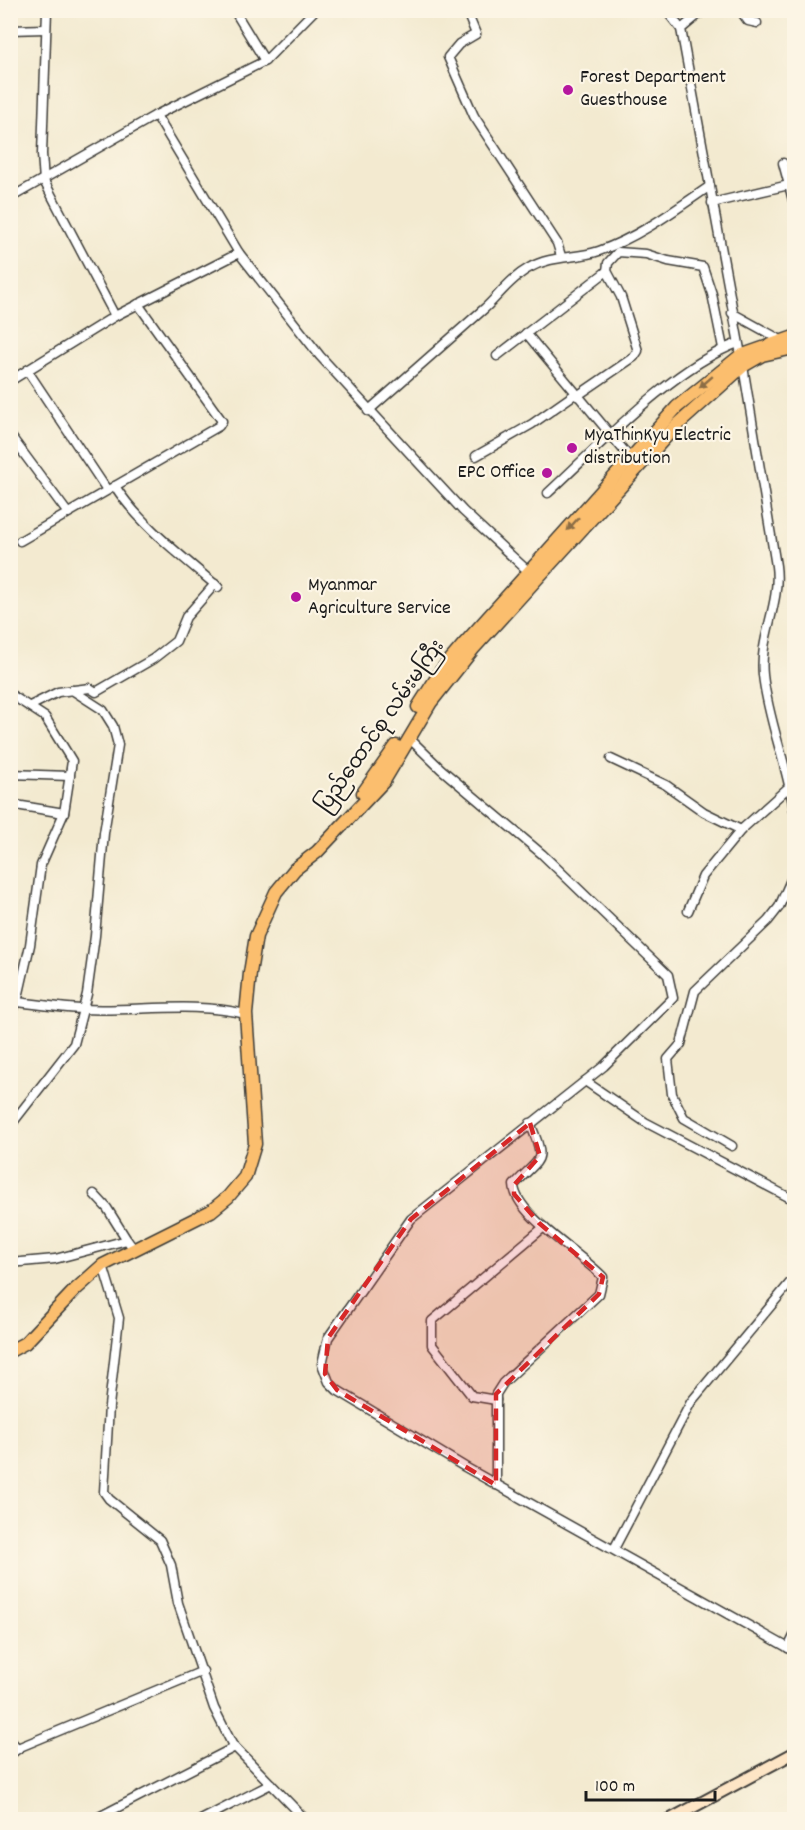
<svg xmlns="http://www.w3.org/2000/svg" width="805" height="1830" font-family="Dekko,'Noto Sans Myanmar',sans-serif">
<rect width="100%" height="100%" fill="#fcf5e5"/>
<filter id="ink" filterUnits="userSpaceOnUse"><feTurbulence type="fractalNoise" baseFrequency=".0167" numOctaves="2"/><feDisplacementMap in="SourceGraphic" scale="12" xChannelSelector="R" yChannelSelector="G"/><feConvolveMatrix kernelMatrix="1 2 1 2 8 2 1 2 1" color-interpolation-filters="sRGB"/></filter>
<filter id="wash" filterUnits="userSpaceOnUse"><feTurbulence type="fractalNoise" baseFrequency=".008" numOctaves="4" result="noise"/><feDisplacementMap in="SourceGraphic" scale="24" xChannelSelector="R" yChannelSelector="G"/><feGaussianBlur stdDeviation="1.35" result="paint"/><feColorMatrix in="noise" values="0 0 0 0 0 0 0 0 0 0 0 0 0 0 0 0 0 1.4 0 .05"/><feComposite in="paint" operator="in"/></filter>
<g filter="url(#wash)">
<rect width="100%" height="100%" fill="#f3ead0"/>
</g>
<g filter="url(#ink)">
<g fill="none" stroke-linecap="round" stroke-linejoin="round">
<defs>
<g id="minor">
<path d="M 47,10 L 42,154 L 44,181 L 115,316"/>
<path d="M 234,10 L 265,61"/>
<path d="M 466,10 L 476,34 L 459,44 L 448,57 L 474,116 L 557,243 L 561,256"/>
<path d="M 666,10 L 681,29"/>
<path d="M 704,10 L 681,29 L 743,366 L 776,566 C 781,604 759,637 763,675 C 768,720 787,764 794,810"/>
<path d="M 740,10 L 748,21 L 757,23"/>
<path d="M 10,30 L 45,29"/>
<path d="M 156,115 L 239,253 L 320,356 L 463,511 L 529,572"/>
<path d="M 783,163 L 789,185"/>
<path d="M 10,198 L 156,115 L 265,61 L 315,10"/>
<path d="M 712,203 L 789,185 L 794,204"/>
<path d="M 732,313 L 781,340"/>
<path d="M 526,333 L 631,459"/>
<path d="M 497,356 L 607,271"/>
<path d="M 27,370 L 107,490"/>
<path d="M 10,381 L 115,316 L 239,253"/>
<path d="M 577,396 L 634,357 L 638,351 L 621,297 L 607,271 L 608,263 L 618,252 L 646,254 L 668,261 L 703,267 L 712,294 L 723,348"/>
<path d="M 368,411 C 407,377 446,342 485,308 C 499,295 511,278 529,268 C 552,255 576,259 599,251 C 639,237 675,210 710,186"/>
<path d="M 10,435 L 67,512"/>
<path d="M 476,456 L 532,424 L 575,394"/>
<path d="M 115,486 C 138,523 184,558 218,587"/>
<path d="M 548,493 C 599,446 673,367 738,343"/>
<path d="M 20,541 L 219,426 L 222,421 L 138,304"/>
<path d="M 10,694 L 45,717 L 72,761 L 64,813 L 41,865 L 30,945 L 17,1002 L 10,1012"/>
<path d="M 30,706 L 58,692 L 90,688 L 96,692 L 153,659 L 176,641 L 186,617 L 215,584"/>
<path d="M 409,738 L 441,769 L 542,854 L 668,975 L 673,998 L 604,1066 L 411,1219 L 328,1338 L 322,1364 L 329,1382 L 337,1390 L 465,1467 L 794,1651"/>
<path d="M 611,759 L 666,785 L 704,812 L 741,830"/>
<path d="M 10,774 L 70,776"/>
<path d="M 10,804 L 64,813"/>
<path d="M 688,911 L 703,876 L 741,830 L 790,786"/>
<path d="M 17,1002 C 38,1004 60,1008 81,1009 C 136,1012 192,1001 246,1014"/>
<path d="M 585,1081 L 645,1122 L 794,1200"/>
<path d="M 10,1126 L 74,1044 L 87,994 L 95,936 L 104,833 L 118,745 L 113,726 L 103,710 L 72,690"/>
<path d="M 732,1146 L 684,1118 L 672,1094 L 668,1059 L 681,1044 L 695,991 L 768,921 L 779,907 L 794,873"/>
<path d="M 94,1194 L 107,1208 L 127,1240"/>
<path d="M 10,1263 L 55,1259 L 127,1240 L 133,1248"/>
<path d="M 103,1265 L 119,1318 L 109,1406 L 104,1492 L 109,1499 L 160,1540 L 171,1565 L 178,1603 L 214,1708 L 232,1744 L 306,1820"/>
<path d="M 496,1400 L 472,1396 L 432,1345 L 432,1321 L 544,1227"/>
<path d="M 496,1485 L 496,1394 L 503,1383 L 599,1294 L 603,1277 C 582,1254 515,1215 514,1185 C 541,1156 547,1164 530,1123"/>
<path d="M 614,1549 L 691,1402 L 794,1278"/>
<path d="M 788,1648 L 794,1636"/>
<path d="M 10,1740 L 18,1749"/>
<path d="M 10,1755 L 20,1747 L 203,1671"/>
<path d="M 93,1820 L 235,1747"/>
<path d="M 201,1820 L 271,1784"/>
</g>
<path id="secondary" d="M 669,1820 L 794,1753"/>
<g id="primary">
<path d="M 418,707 L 441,671 L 465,643 L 677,407 L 740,356 L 794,337"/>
<path d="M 363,793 L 396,746"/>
<path d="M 10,1351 L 25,1343 L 75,1290 L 103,1265 L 211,1211 L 228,1197 L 245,1177 L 255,1144 L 246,1014 L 250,973 L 256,936 L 276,892 L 295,869 L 317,852 L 384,781 L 431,702 L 473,649 L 674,428 L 743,366 L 762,355 L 794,348"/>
</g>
</defs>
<use href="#minor" stroke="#3c3b37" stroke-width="11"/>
<use href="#secondary" stroke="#3c3b37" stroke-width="14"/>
<use href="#primary" stroke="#3c3b37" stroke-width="15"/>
<use href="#minor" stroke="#fff" stroke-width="8"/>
<use href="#secondary" stroke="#fde5c5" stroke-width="10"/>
<use href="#primary" stroke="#fbbe6e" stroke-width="12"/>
</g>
<defs><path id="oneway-solid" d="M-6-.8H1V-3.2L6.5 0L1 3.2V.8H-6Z" transform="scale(1.5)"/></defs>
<g fill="#8c6d45">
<use href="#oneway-solid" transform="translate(706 382) rotate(139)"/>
<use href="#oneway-solid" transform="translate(573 524) rotate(132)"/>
</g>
</g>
<path fill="#d62828" fill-opacity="0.2" stroke="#d62828" stroke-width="4.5" stroke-dasharray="12 8" stroke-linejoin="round" d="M 530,1123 L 540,1156 L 514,1185 L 514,1194 L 539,1223 L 603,1277 L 599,1294 L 496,1394 L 496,1485 L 337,1390 L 325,1374 L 328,1338 L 411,1219 Z"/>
<g fill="#b5179e" stroke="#fcf5e5" stroke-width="2">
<circle cx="568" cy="90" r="6"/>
<circle cx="572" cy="448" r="6"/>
<circle cx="547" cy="473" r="6"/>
<circle cx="296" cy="597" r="6"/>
</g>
<g text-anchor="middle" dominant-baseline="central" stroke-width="4.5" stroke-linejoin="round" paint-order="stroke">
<g font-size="20" fill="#1c1c1c" stroke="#fcf5e5" text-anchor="start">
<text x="580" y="78">Forest Department<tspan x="580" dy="23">Guesthouse</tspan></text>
<text x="584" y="436">MyaThinKyu Electric<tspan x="584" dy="23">distribution</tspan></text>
<text x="535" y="473" text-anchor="end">EPC Office</text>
<text x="308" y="586">Myanmar<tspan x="308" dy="23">Agriculture Service</tspan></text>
</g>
<g font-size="20" fill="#1c1c1c" stroke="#fcf5e5">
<text transform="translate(382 727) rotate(-55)">ပြည်ထောင်စု လမ်းမကြီး</text>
</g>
</g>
<rect width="805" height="1830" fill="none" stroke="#fcf5e5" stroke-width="36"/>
<path d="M586 1791v9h129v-9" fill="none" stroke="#1c1c1c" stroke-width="3"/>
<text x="595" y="1791" font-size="18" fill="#1c1c1c" stroke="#fcf5e5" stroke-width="4.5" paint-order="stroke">100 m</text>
</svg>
